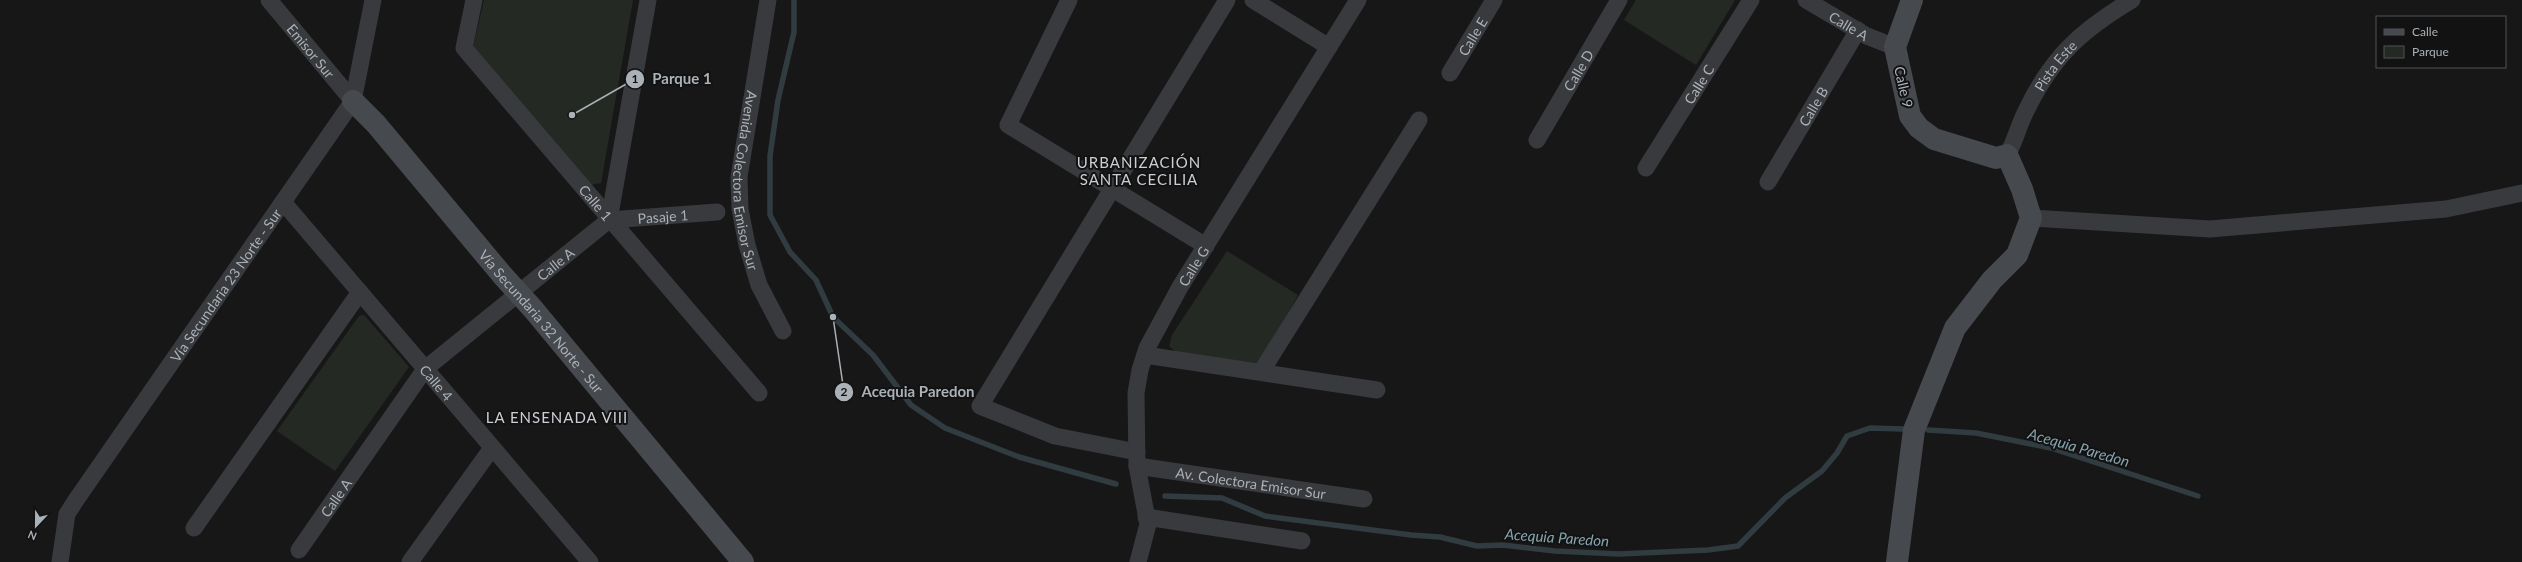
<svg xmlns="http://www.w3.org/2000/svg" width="2522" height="562" font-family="Lato,sans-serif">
<rect width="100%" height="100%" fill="#171718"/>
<g fill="#242a23">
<path d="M 484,0 L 633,0 L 601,183 L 591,185 L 473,47 Z"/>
<path d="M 1636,0 L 1735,0 L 1696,65 L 1624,20 Z"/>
<path d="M 1227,251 L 1298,295 L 1260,364 L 1176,352 L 1169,346 L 1172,335 Z"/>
<path d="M 364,315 L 409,367 L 335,471 L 277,431 L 359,316 Z"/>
</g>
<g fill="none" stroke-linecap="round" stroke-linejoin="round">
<g stroke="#313c40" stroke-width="5.5">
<path d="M 794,0 L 794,32 L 778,100 L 770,156 L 770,215 L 790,252 L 816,280 L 833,317 L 873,355 L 911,405 L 945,428 L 1019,457 L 1116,484"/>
<path d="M 1928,430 L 1976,433 L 2051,448 L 2198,496"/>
<path d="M 1165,496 L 1222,498 L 1265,516 L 1411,535 L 1440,537 L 1477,546 L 1503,545 L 1555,551 L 1619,554 L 1708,550 L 1738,546 L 1785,498 L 1822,471 L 1837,453 L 1847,436 L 1870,428 L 1903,429"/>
</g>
<g stroke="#383a3d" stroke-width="17">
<path id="s1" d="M 269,0 L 353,101"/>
<path id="s2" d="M 474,0 L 464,48 L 759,393"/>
<path id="s3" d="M 768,0 L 739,177 L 740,209 L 747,245 L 759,285 L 783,331"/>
<path d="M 1069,0 L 1008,125 L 1206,246"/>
<path d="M 1253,0 L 1329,47"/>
<path id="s4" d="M 1806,0 L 1867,36 L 1895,47"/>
<path id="s5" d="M 1450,73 L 1494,0"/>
<path id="s6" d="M 1537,140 L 1619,0"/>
<path id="s7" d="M 2007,155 C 2015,142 2018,127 2025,113 C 2051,58 2080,31 2132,0"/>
<path id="s8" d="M 1646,168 L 1751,0"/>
<path id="s9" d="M 1768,182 L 1858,30"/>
<path id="s10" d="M 283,202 L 590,562"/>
<path d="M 2031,218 L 2210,229 L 2446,209 L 2522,193"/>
<path id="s11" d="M 609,220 L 717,212"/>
<path d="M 1145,355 L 1377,390"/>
<path d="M 1261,372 L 1419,120"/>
<path d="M 1137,452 L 1055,436 L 980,406 L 1227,0"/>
<path id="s12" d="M 1137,466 L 1364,499"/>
<path d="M 1146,517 L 1302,541"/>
<path d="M 194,528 L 360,292"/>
<path id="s13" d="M 299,550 L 425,369 L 609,220 L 648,0"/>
<path id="s14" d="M 60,562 L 67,514 L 76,500 L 353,101 L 373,0"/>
<path d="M 410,562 L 492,448"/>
<path id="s15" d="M 1138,562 L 1148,524 L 1137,466 L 1136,393 L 1140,370 L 1147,348 L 1180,287 L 1358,0"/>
</g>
<g stroke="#46494d" stroke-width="22">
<path id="s16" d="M 353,101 L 376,124 L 503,276 L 533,309 L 743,562"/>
<path d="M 1897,562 L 1914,430 L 1955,328 L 1992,280 L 2017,255 L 2031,218 L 2022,189 L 2007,155 L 1996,158 L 1934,139 L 1919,128 L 1910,116 L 1895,47 L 1912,0"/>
</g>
</g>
<g text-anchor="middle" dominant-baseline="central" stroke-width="4" stroke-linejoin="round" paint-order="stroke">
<g font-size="14" fill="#aab1b7" stroke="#121213">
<text stroke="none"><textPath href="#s4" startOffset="50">Calle A</textPath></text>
<text stroke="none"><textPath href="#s5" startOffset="43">Calle E</textPath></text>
<text stroke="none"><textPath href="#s1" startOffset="66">Emisor Sur</textPath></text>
<text stroke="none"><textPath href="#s7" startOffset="102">Pista Este</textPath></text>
<text stroke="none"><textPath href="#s6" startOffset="81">Calle D</textPath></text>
<text stroke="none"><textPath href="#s8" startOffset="99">Calle C</textPath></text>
<text transform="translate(1904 87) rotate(77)">Calle 9</text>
<text stroke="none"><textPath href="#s9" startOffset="88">Calle B</textPath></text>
<text stroke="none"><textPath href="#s3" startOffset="183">Avenida Colectora Emisor Sur</textPath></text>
<text stroke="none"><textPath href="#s2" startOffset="252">Calle 1</textPath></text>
<text stroke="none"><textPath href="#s11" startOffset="54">Pasaje 1</textPath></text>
<text stroke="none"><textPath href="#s13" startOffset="388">Calle A</textPath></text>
<text stroke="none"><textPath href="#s15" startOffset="312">Calle G</textPath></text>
<text stroke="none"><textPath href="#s14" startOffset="327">Vía Secundaria 23 Norte - Sur</textPath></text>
<text stroke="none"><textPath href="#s16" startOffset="290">Vía Secundaria 32 Norte - Sur</textPath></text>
<text stroke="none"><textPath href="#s10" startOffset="237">Calle 4</textPath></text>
<text stroke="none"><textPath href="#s12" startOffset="115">Av. Colectora Emisor Sur</textPath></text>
<text stroke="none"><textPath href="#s13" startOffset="64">Calle A</textPath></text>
</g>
<g font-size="15" letter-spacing="1" fill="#cbcfd3" stroke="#121213">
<text x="1139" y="162">URBANIZACIÓN<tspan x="1139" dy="17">SANTA CECILIA</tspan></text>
<text x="557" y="417">LA ENSENADA VIII</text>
</g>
<g font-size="15" font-style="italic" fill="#85a4ae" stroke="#121213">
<text transform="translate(2079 447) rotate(16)">Acequia Paredon</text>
<text transform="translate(1557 537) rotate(4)">Acequia Paredon</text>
</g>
</g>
<path fill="none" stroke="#aab1b7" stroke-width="1.5" d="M572 115L635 79M833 317L844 392"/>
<g fill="#aab1b7" stroke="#121213" stroke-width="1.5">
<circle cx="572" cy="115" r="4"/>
<circle cx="833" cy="317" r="4"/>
<circle cx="635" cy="79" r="10"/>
<circle cx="844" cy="392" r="10"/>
</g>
<g font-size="12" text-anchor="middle" font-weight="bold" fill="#111">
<text x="635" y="83">1</text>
<text x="844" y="396">2</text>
</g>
<g font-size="15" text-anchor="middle" font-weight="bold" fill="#aab1b7" stroke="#121213" stroke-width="4" stroke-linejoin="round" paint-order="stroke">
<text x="682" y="84">Parque 1</text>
<text x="918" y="397">Acequia Paredon</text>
</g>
<rect x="2376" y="16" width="130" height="52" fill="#121213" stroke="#4f5255"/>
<rect x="2384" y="29" width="20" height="6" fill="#46494d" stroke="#4f5255"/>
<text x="2412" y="36" font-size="12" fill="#aab1b7">Calle</text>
<rect x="2384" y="46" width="20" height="12" fill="#242a23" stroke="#4f5255"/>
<text x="2412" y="56" font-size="12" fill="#aab1b7">Parque</text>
<g transform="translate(36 526) rotate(202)" stroke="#121213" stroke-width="3" paint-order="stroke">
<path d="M0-3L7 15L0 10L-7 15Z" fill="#aab1b7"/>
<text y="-6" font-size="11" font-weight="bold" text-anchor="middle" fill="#aab1b7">N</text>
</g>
</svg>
